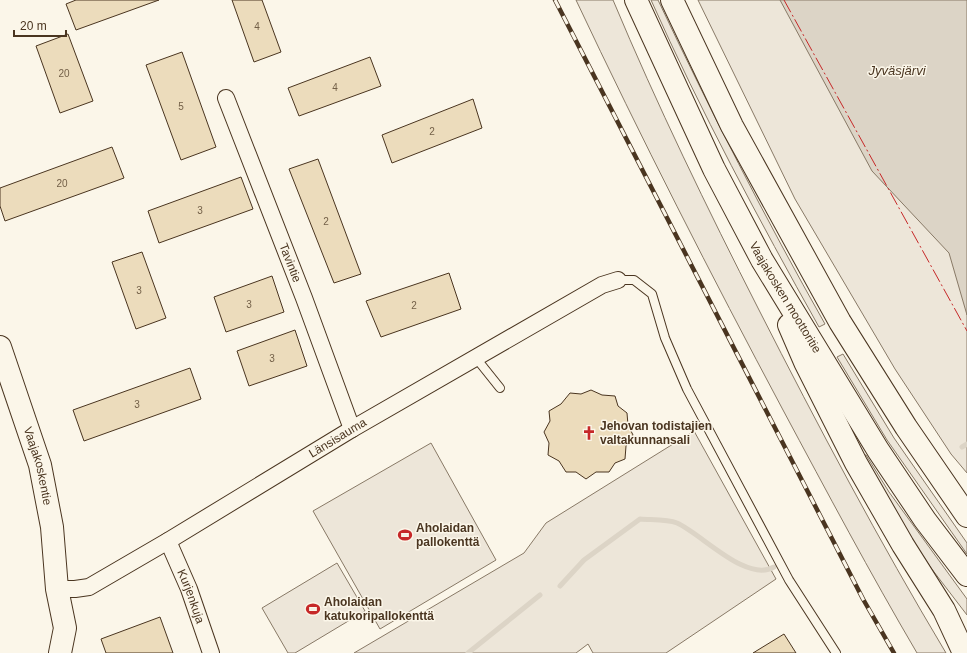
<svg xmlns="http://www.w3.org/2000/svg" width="967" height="653" font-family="Arial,sans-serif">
<rect width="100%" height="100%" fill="#fbf6e9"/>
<g fill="#ede6d9" stroke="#887966">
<path d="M 576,0 L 613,0 C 657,105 707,208 759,310 C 818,426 879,541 946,653 L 917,653 C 870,573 827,492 783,410 C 711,275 641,138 576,0 Z"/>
<path d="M 651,0 L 658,0 C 710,110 765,218 825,324 L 819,327 C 759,220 701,112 651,0 Z"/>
<path d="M 698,0 L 915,0 L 967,86 L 967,473 L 951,454 L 895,369 L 795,199 Z"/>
<path d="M 843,354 L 894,438 L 967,543 L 967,554 L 887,440 L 837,357 Z"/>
<path d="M 694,431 L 776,579 L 666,653 L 593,653 L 588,644 L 576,653 L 354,653 L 524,553 L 546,523 Z"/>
<path d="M 431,443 L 496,560 L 380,629 L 313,511 Z"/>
<path d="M 864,455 L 866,455 L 889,492 L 967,599 L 967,615 L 931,568 L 895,514 Z"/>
<path d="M 337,563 L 365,611 L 295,653 L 288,653 L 262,608 Z"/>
</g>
<path fill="#dcd4c6" stroke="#887966" d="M 780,0 L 967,0 L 967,315 L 949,253 L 872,171 Z"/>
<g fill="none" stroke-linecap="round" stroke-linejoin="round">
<g stroke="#dcd4c6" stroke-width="5">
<path d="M 962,447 L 967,444"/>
<path d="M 560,586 L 584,560 L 640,519 C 651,520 667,519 677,523 C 702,534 746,583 774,567"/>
<path d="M 468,653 L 540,595"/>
</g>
</g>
<g fill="#ecdcbc" stroke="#4a3520">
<path d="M 76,0 L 159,0 L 76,30 L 66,4 Z"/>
<path d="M 232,0 L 262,0 L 281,52 L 254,62 Z"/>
<path d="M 68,34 L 93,101 L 60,113 L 36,46 Z"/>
<path d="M 182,52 L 216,147 L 181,160 L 146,65 Z"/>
<path d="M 370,57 L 381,86 L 299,116 L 288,88 Z"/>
<path d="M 473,99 L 482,128 L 392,163 L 382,135 Z"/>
<path d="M 112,147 L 124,178 L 5,221 L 0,206 L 0,188 Z"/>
<path d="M 318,159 L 361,274 L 334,283 L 289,169 Z"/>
<path d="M 241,177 L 253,209 L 159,243 L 148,211 Z"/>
<path d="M 142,252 L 166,318 L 136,329 L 112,262 Z"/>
<path d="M 449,273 L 461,309 L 381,337 L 366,301 Z"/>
<path d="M 272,276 L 284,312 L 226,332 L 214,297 Z"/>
<path d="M 295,330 L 307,366 L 249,386 L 237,351 Z"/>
<path d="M 190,368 L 201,399 L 84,441 L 73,410 Z"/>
<path d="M 591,390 L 602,395 L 615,396 L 618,406 L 627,413 L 628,425 L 633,435 L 626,446 L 625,459 L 615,463 L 609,472 L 596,472 L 586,479 L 576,472 L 566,472 L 559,461 L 548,455 L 549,443 L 544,432 L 550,421 L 549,411 L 561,404 L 570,393 L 581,394 Z"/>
<path d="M 160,617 L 173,653 L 106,653 L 101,639 Z"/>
<path d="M 784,634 L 796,653 L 753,653 Z"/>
</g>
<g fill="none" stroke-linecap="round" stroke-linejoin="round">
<defs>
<g id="lane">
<path d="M 618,280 L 634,280 L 652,294 L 665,338 L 687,389 L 789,580 L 836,653"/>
<path d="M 476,358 L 500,388"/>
</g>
<g id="street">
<path id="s1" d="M 226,98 L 304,298 L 352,429"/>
<path id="s2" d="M 168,541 L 189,589 L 211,653"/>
<path id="s3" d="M 57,589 L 75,589 L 89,587 L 168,541 L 352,429 L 602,285 L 618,280"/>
</g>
<g id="secondary">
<path id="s4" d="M 0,347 L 40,465 L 52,527 L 57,589 L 65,628 L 60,653"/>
</g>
<g id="highway">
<path id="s5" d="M 636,0 L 714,169 L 762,260 L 878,450 L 925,520 L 967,575"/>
<path d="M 672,0 L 732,126 L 840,322 L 906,427 L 967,516"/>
<path d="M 789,325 L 805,362 L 856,463 L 903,545 L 944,610 L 964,653"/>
</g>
</defs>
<use href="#lane" stroke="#4a3520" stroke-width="10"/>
<use href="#street" stroke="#4a3520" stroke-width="18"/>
<use href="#secondary" stroke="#4a3520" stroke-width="24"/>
<use href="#highway" stroke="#4a3520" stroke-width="24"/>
<use href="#lane" stroke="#fbf6e9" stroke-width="8"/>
<use href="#street" stroke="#fbf6e9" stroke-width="16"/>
<use href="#secondary" stroke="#fbf6e9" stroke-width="22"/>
<use href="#highway" stroke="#fbf6e9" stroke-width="22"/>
<defs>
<path id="rail" d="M 555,0 L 863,599 L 894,653"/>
</defs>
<use href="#rail" stroke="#4a3520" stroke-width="4.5"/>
<use href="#rail" stroke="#fbf6e9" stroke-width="3" stroke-dasharray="9" stroke-linecap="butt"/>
<path stroke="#c62828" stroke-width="1" stroke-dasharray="14 3 2 3" stroke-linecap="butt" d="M 784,0 L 967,331"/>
</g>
<defs>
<symbol id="church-bare" viewBox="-9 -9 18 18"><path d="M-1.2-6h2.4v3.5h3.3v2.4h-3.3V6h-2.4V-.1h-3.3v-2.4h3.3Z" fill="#c62828" stroke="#fbf6e9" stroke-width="2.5" paint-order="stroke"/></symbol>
<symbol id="stadium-bare" viewBox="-9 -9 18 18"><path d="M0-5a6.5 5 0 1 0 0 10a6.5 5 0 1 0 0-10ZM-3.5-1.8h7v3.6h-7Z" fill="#c62828" stroke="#fbf6e9" stroke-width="2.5" paint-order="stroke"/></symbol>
</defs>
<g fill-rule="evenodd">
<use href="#church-bare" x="579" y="423" width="20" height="20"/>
<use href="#stadium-bare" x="395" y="525" width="20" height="20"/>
<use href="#stadium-bare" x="303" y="599" width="20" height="20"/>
</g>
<g text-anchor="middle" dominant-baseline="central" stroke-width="3" stroke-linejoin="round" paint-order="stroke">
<g font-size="10" fill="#725f47">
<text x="257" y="26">4</text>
<text x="64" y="73">20</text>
<text x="335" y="87">4</text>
<text x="181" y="106">5</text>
<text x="432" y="131">2</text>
<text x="62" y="183">20</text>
<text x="200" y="210">3</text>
<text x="326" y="221">2</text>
<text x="139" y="290">3</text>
<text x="249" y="304">3</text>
<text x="414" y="305">2</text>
<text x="272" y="358">3</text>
<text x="137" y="404">3</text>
</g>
<g font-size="12" fill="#4a3520" stroke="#fbf6e9">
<text stroke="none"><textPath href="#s1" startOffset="177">Tavintie</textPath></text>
<text stroke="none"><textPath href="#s5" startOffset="333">Vaajakosken moottoritie</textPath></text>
<text stroke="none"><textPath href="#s3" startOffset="322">Länsisauma</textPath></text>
<text stroke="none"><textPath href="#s4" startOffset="125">Vaajakoskentie</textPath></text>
<text stroke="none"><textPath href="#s2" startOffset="60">Kurjenkuja</textPath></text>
</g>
<g font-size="12" font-weight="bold" fill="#4a3520" stroke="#fbf6e9" text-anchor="start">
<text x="600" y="426">Jehovan todistajien<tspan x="600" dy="14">valtakunnansali</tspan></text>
<text x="416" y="528">Aholaidan<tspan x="416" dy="14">pallokenttä</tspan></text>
<text x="324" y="602">Aholaidan<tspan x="324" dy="14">katukoripallokenttä</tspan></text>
</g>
<g font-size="13" font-style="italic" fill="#4a3520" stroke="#fbf6e9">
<text x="897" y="70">Jyväsjärvi</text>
</g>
</g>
<path d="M14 30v6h52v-6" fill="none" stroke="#4a3520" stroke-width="2"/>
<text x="20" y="30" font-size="12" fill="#4a3520" stroke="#fbf6e9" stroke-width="3" paint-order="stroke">20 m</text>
</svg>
